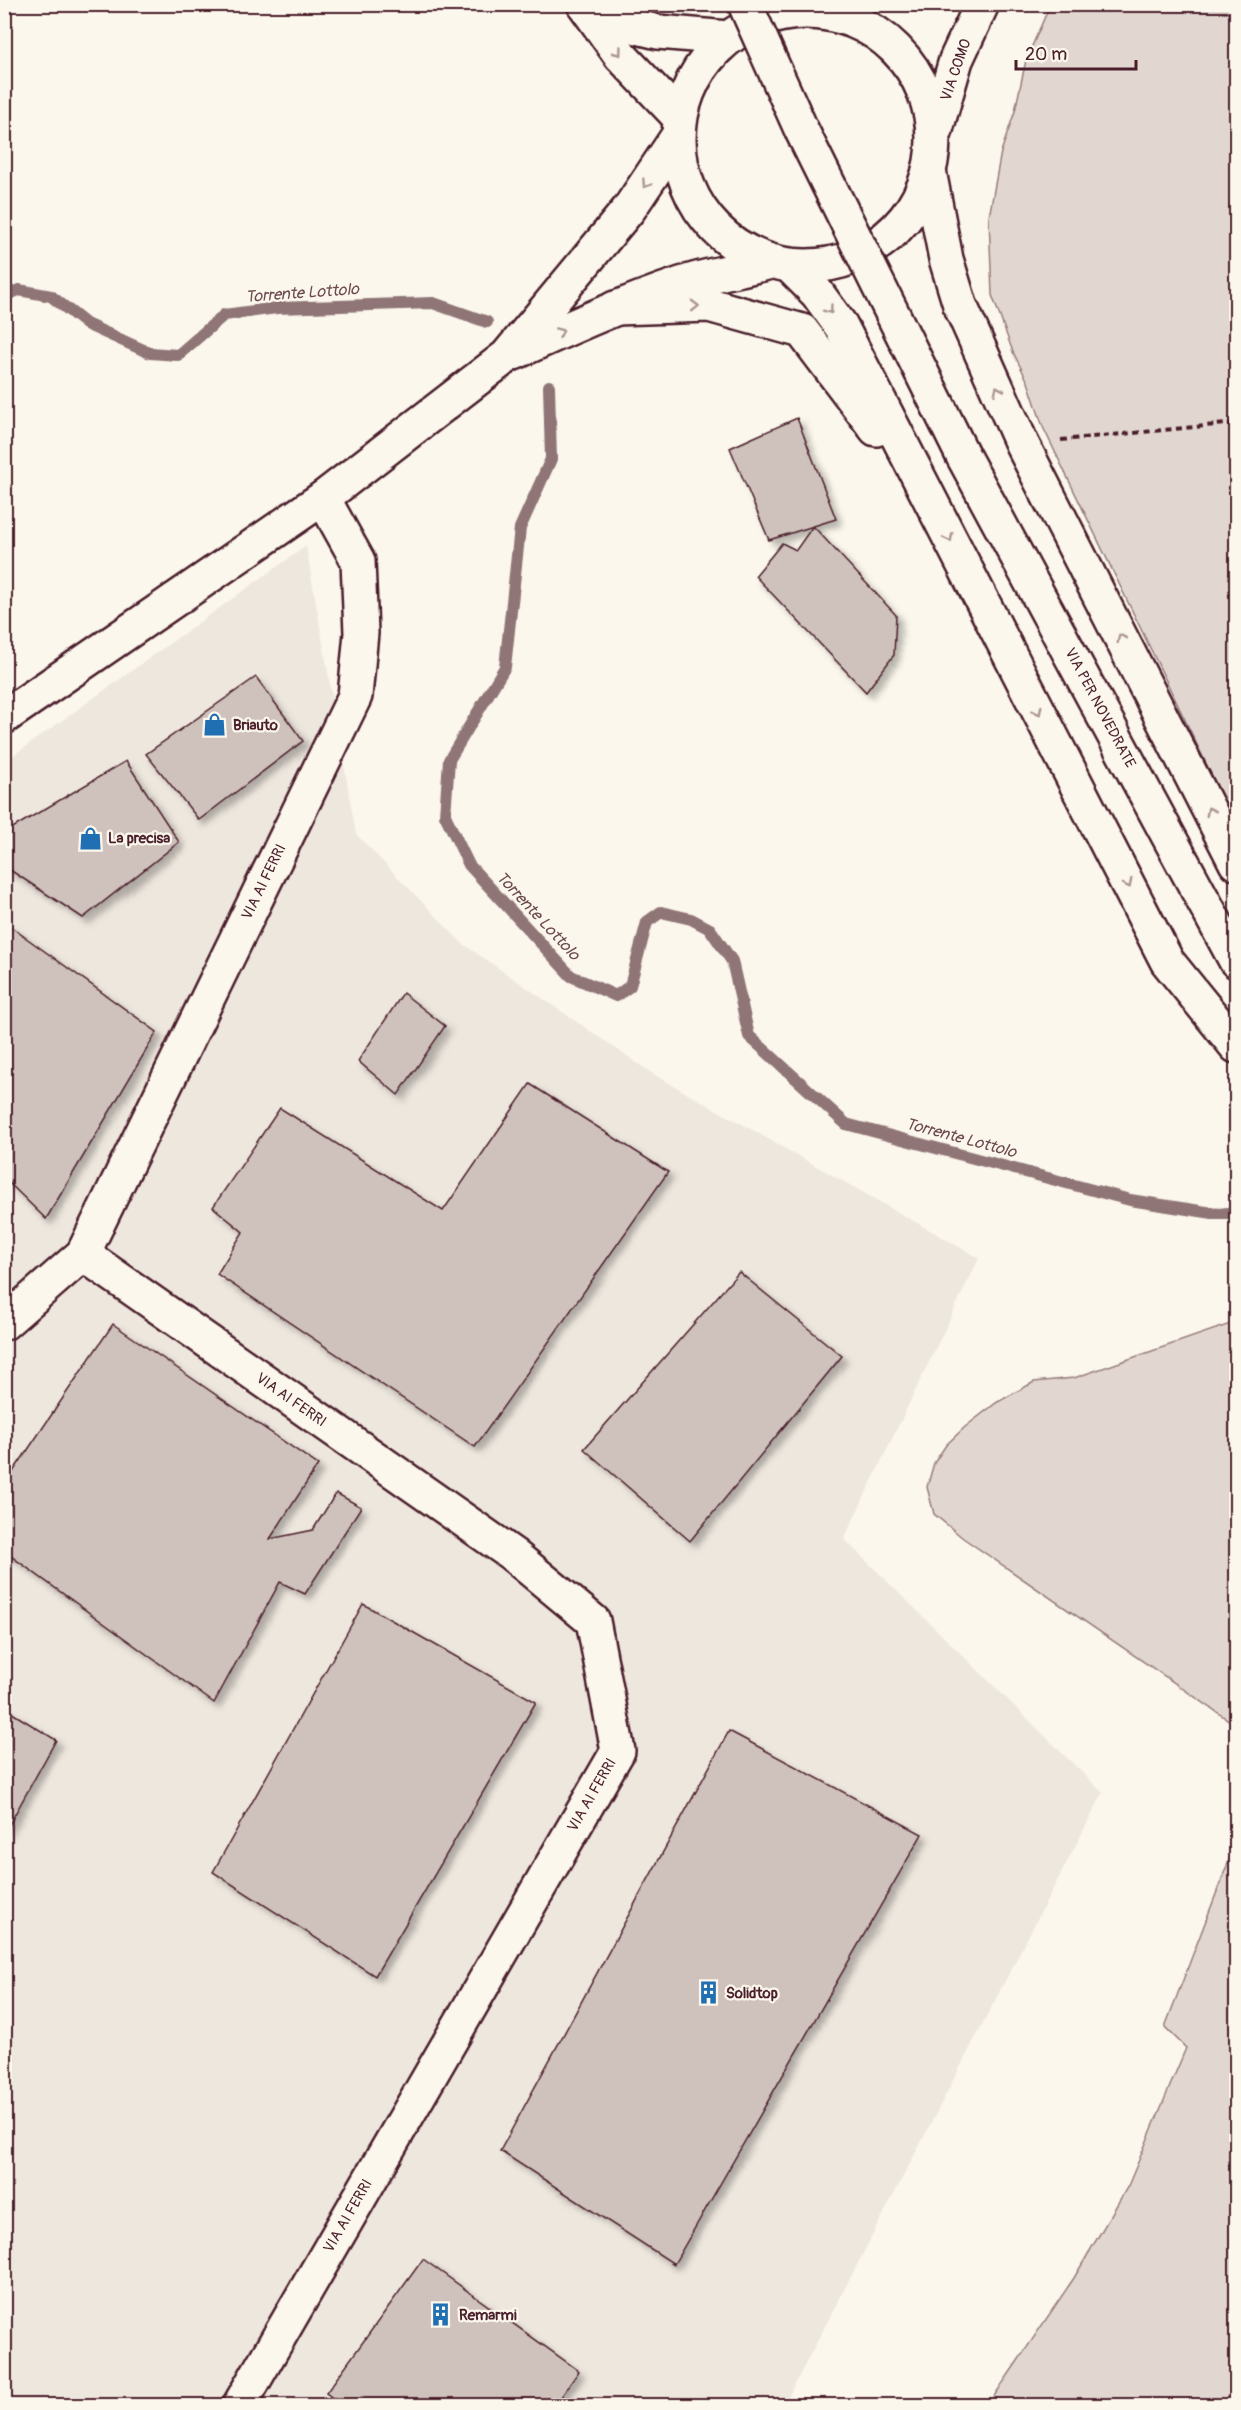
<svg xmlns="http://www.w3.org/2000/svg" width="1241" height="2410" font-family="Pangolin,sans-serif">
<defs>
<filter id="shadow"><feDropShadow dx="5.5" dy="5.5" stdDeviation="3" flood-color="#0004"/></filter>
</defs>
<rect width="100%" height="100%" fill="#fbf7ec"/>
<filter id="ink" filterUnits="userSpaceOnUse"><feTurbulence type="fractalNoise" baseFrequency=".0167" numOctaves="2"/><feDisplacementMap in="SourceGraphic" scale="12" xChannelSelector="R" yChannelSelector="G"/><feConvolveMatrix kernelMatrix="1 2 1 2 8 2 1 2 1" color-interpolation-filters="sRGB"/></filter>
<g filter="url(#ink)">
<path fill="#eee7de" d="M 306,546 L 356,834 L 463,944 L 653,1074 L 979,1258 L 844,1539 L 1103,1793 L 784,2405 L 5,2405 L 4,762 Z"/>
<g fill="#e2d7d0" stroke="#967b7e" stroke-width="1.5">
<path d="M 1050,5 L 1236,5 L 1236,825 L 1043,427 L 1028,382 L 1013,352 L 992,295 L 989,217 L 1001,152 L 1015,111 L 1026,60 Z"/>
<path d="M 1236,1322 L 1236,1725 L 963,1538 L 934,1514 L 927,1487 L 934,1463 L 946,1445 L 965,1427 L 996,1403 L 1034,1382 L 1074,1378 Z"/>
<path d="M 1236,1842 L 1236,2405 L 988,2405 L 1074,2278 L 1128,2186 L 1186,2048 L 1165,2027 Z"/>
</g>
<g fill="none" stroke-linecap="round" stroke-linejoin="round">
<g stroke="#907477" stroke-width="12">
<path d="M 4,296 L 19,290 L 51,296 L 86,324 L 150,353 L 178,355 L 224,315 L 277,308 L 433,303 L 487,322"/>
<path d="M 549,386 L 551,459 L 520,528 L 505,667 L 449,760 L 445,815 L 469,865 L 571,976 L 616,996 L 630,986 L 647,922 L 661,912 L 691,919 L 710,929 L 732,961 L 749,1036 L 846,1124 L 1130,1200 L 1219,1214 L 1236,1212"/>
</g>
</g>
<g fill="#cfc2bc" stroke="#4a1f2b" stroke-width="1.5" filter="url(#shadow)">
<path d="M 797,418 L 836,519 L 769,540 L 730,448 Z"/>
<path d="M 813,526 L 896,615 L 894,655 L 866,692 L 755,576 L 782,543 L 796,550 Z"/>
<path d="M 256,677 L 303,741 L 199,820 L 146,754 Z"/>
<path d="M 126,761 L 179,842 L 83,918 L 4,866 L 4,833 Z"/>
<path d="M 4,922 L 157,1032 L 46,1219 L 4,1178 Z"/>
<path d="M 403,993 L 445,1026 L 398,1095 L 358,1061 Z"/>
<path d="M 530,1084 L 668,1172 L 475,1447 L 217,1274 L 243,1232 L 213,1207 L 280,1108 L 443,1211 Z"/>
<path d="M 739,1272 L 842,1356 L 690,1541 L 584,1449 Z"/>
<path d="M 113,1324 L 318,1465 L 270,1539 L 313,1530 L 336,1493 L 361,1507 L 305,1594 L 280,1582 L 214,1703 L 4,1551 L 4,1485 Z"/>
<path d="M 363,1604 L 536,1702 L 375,1976 L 213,1872 Z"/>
<path d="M 4,1708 L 56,1740 L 4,1834 Z"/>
<path d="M 729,1731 L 922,1834 L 674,2264 L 500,2151 Z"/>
<path d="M 423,2259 L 579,2371 L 555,2406 L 344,2406 L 326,2393 Z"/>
</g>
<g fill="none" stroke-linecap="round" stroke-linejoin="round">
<defs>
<g id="minor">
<path d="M 83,1254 L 512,1554 L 593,1621 L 618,1751 L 239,2406"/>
<path d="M 4,1323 L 83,1254 L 355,696 L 361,633 L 358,561 L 323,498"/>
</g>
<g id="secondary">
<circle cx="806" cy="139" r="127"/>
<path d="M 935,133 L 956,60 L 982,4"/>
<path d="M 514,353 C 569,328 624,303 681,284 C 710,274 741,270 771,262"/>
<path d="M 4,717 L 323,498 L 507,356 L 629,209 L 678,136"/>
</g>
<g id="primary">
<path d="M 584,4 L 621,56 L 680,118"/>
<path d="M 588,4 L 625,24 L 658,32 L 728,38"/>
<path d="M 824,4 L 829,14"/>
<path d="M 929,171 L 946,259 L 960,305 L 1022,444 L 1236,863"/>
<path d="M 790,266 L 817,293 L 841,326 L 1167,961 L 1236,1046"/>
<path d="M 615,308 L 709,305 L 802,331 L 876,429"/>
<path d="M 963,456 L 1236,961"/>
</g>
</defs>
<use href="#minor" stroke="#4a1f2b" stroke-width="38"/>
<use href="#secondary" stroke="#4a1f2b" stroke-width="38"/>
<use href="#primary" stroke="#4a1f2b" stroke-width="38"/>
<path stroke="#4a1f2b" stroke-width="4" stroke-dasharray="6 4.5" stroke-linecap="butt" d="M 1061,440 L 1236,423"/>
<use href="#minor" stroke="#fbf7ec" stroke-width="33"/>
<use href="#secondary" stroke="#fbf7ec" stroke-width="33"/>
<use href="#primary" stroke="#fbf7ec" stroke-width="33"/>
<defs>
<path id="primary-bridge" d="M 745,4 L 801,129 L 963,456"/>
</defs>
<use href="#primary-bridge" stroke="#4a1f2b" stroke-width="38" stroke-linecap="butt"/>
<use href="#primary-bridge" stroke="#fbf7ec" stroke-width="33"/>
</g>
<defs><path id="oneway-chevron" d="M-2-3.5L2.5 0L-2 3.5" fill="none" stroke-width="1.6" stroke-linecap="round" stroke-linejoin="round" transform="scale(1.5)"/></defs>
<g stroke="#ab9695">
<use href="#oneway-chevron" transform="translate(618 52) rotate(53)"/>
<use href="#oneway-chevron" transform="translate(646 184) rotate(124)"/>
<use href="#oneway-chevron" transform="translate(695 306) rotate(-1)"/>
<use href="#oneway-chevron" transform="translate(829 310) rotate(54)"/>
<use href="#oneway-chevron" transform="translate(560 332) rotate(-24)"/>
<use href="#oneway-chevron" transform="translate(998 390) rotate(-114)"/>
<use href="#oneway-chevron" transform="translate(949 538) rotate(63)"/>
<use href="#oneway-chevron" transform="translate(1121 638) rotate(-117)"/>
<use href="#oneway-chevron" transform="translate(1038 711) rotate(63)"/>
<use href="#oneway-chevron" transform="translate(1210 811) rotate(-117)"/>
<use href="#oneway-chevron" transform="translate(1128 884) rotate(63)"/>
</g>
</g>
<defs>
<symbol id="shop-bare" viewBox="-9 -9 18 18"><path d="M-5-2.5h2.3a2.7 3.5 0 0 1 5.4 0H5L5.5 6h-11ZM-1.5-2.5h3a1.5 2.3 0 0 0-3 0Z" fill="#1f6fb2" stroke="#fbf7ec" stroke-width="2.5" paint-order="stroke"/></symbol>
<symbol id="building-bare" viewBox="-9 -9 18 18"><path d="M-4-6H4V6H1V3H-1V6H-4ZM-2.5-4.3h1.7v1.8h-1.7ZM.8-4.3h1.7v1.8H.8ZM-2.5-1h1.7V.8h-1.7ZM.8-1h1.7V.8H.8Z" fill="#1f6fb2" stroke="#fbf7ec" stroke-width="2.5" paint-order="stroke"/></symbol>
</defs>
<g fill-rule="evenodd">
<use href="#shop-bare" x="198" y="708" width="33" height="33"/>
<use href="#shop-bare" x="74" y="822" width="33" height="33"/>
<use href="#building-bare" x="692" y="1976" width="33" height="33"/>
<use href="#building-bare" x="424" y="2298" width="33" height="33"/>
</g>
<g text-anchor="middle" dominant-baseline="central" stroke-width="4.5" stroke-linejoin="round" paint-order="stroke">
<g font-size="15" fill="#4a1f2b" stroke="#fbf7ec">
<text transform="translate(956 70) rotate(-71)">VIA COMO</text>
<text transform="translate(1100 708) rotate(62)">VIA PER NOVEDRATE</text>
<text transform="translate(264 882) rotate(-64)">VIA AI FERRI</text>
<text transform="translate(291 1400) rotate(35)">VIA AI FERRI</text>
<text transform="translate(592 1795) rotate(-60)">VIA AI FERRI</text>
<text transform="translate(348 2216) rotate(-60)">VIA AI FERRI</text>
</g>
<g font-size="15" font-weight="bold" fill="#4a1f2b" stroke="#fbf7ec" text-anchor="start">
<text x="233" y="725">Briauto</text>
<text x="108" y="838">La precisa</text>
<text x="726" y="1993">Solidtop</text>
<text x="459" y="2315">Remarmi</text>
</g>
<g font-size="16" font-style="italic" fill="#6d4a51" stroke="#fbf7ec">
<text transform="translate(302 293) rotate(-4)">Torrente Lottolo</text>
<text transform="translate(538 916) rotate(47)">Torrente Lottolo</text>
<text transform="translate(961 1138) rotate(15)">Torrente Lottolo</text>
</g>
</g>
<rect width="1241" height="2410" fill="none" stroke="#fbf7ec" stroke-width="24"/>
<rect x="12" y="12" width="1217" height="2386" fill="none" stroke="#4a1f2b" stroke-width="2" filter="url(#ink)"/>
<path d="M1016 60v9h120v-9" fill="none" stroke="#4a1f2b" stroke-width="3"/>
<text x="1025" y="60" font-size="18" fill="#4a1f2b" stroke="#fbf7ec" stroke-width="4.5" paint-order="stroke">20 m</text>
</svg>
